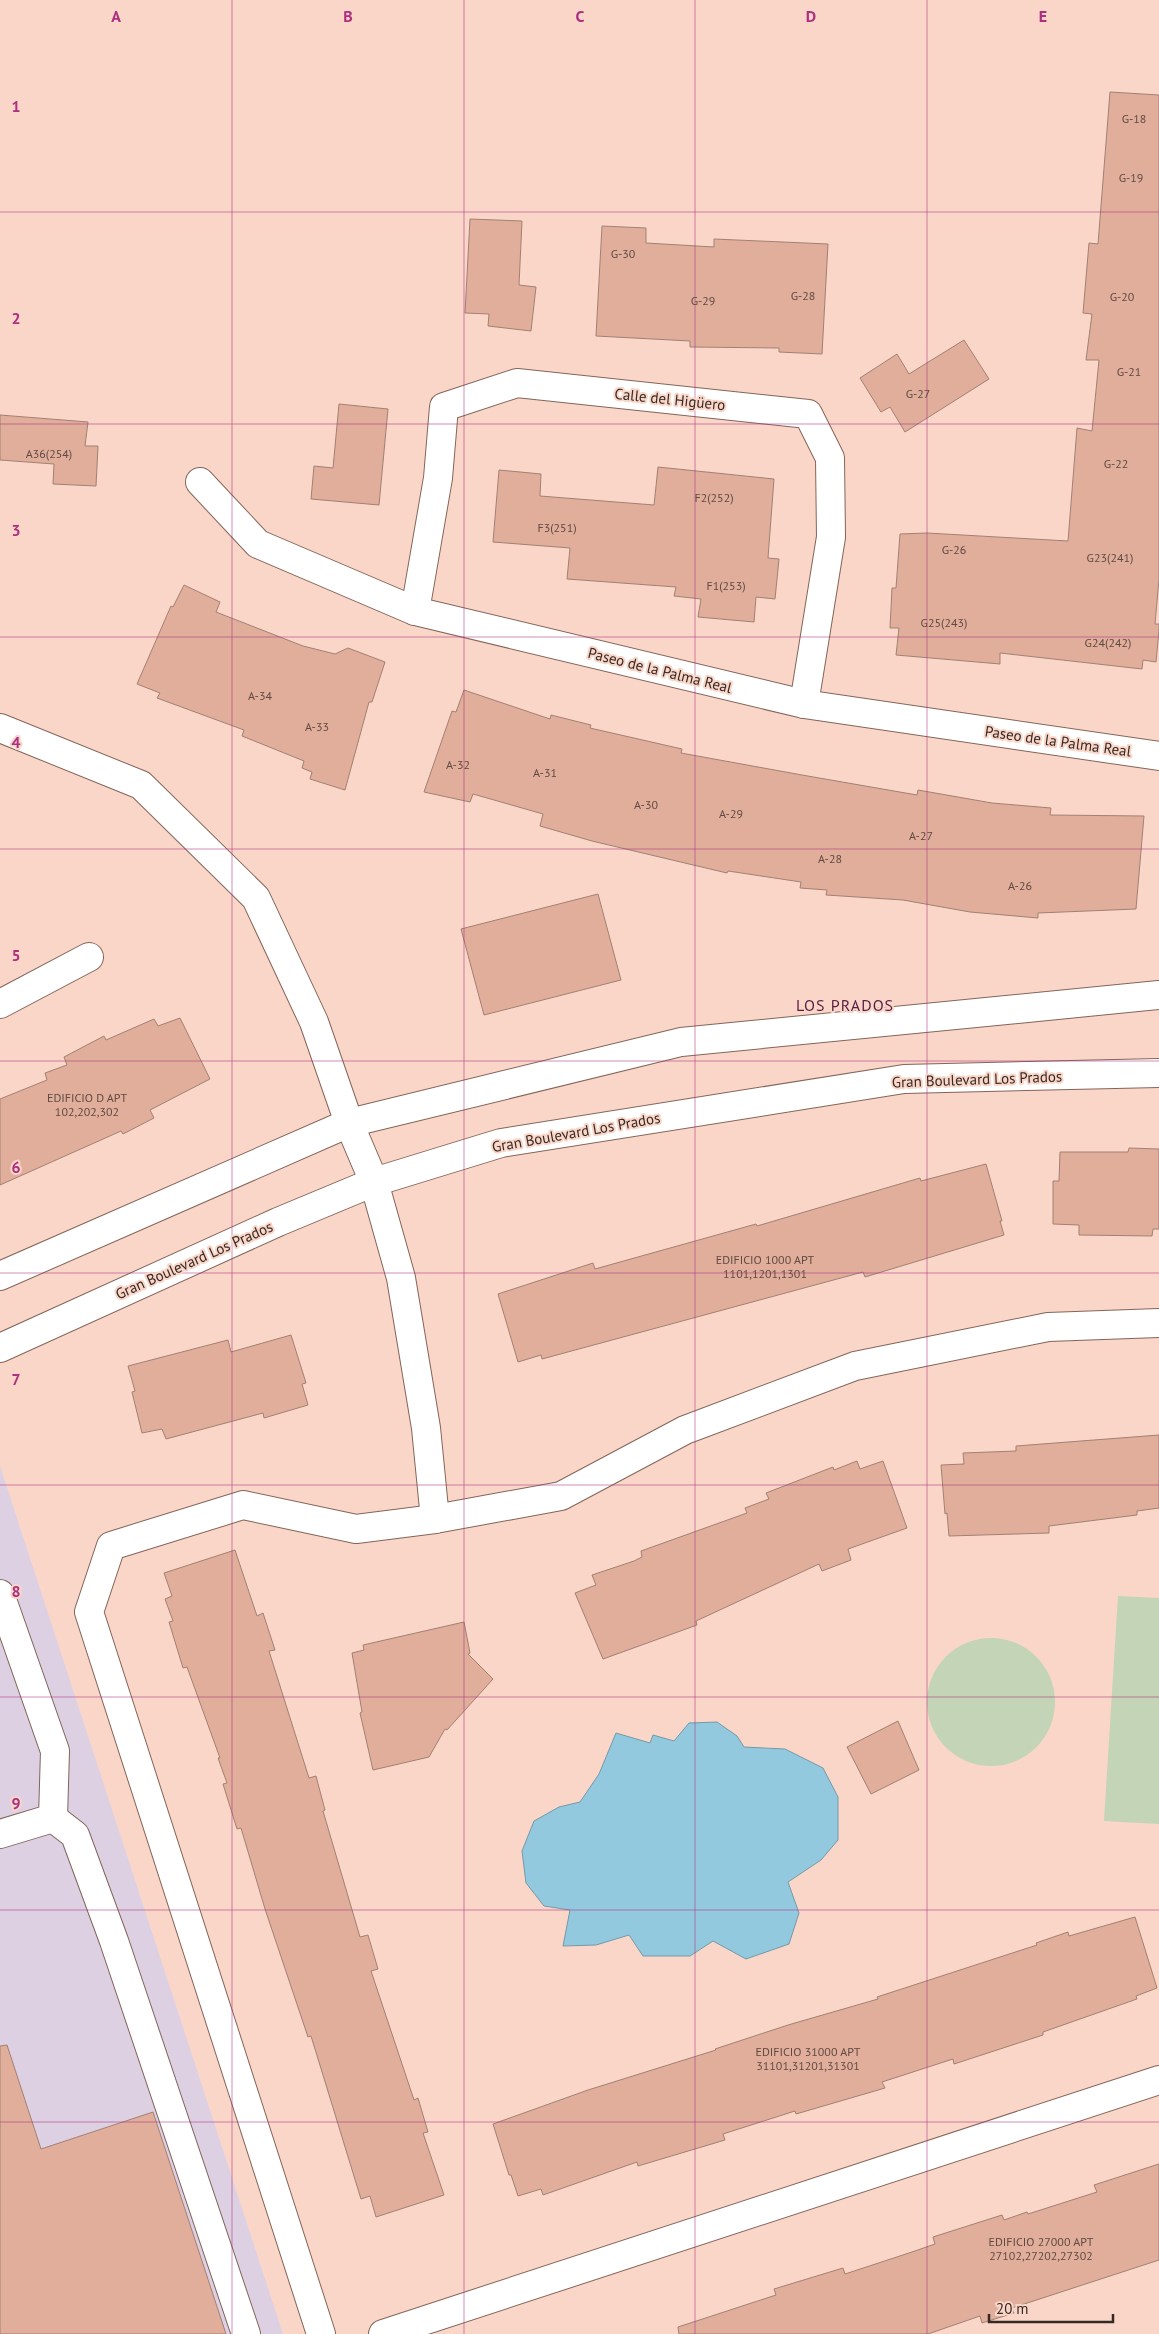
<svg xmlns="http://www.w3.org/2000/svg" width="1159" height="2334" font-family="'PT Sans',sans-serif">
<rect width="100%" height="100%" fill="#fad6c8"/>
<path fill="#ddd0e3" d="M 0,1466 L 283,2334 L 0,2334 Z"/>
<g fill="#c3d4b7">
<path d="M 1118,1596 L 1159,1598 L 1159,1824 L 1104,1821 Z"/>
<circle cx="991" cy="1702" r="64"/>
</g>
<path fill="#92c9df" stroke="#7699a7" d="M 717,1722 L 737,1736 L 744,1747 L 785,1749 L 823,1768 L 838,1797 L 838,1840 L 821,1860 L 788,1882 L 799,1913 L 789,1944 L 746,1959 L 713,1941 L 690,1956 L 643,1956 L 629,1935 L 596,1945 L 563,1946 L 570,1910 L 544,1906 L 526,1883 L 522,1851 L 534,1821 L 559,1807 L 580,1802 L 599,1774 L 616,1733 L 650,1743 L 653,1735 L 674,1741 L 689,1723 Z"/>
<g fill="#e0ae9a" stroke="#a18174">
<path d="M 1110,92 L 1159,95 L 1159,579 L 1155,624 L 1159,624 L 1159,630 L 1156,662 L 1143,660 L 1142,669 L 1000,653 L 1000,664 L 896,655 L 899,628 L 890,628 L 892,588 L 896,588 L 900,534 L 927,533 L 1068,541 L 1077,428 L 1092,431 L 1099,360 L 1086,360 L 1092,314 L 1083,313 L 1089,243 L 1098,244 Z"/>
<path d="M 470,219 L 522,221 L 519,285 L 536,287 L 531,331 L 488,326 L 489,314 L 465,313 Z"/>
<path d="M 602,226 L 646,228 L 646,243 L 714,247 L 714,239 L 828,244 L 822,354 L 779,352 L 779,348 L 690,347 L 690,341 L 596,336 Z"/>
<path d="M 964,340 L 989,379 L 905,432 L 890,407 L 881,412 L 860,378 L 897,354 L 909,374 Z"/>
<path d="M 339,404 L 388,409 L 379,505 L 311,499 L 314,466 L 333,468 Z"/>
<path d="M 0,415 L 88,422 L 85,446 L 98,446 L 96,486 L 53,484 L 54,464 L 0,460 Z"/>
<path d="M 658,467 L 774,479 L 768,558 L 779,559 L 775,599 L 756,597 L 754,622 L 698,617 L 701,599 L 674,596 L 676,587 L 567,579 L 570,548 L 493,542 L 499,470 L 541,474 L 540,496 L 654,505 Z"/>
<path d="M 184,585 L 220,602 L 216,612 L 303,646 L 335,654 L 348,648 L 385,662 L 372,702 L 369,702 L 345,790 L 310,779 L 312,772 L 302,768 L 304,761 L 242,736 L 244,730 L 157,698 L 160,693 L 137,684 L 171,606 L 173,607 Z"/>
<path d="M 464,690 L 550,719 L 551,715 L 591,725 L 590,728 L 682,749 L 681,753 L 802,775 L 917,795 L 918,790 L 992,803 L 1051,808 L 1050,815 L 1144,816 L 1136,909 L 1038,913 L 1038,918 L 970,912 L 903,900 L 826,895 L 827,890 L 800,888 L 801,882 L 728,871 L 727,873 L 592,841 L 540,826 L 543,814 L 473,794 L 470,802 L 424,792 L 452,711 L 456,712 Z"/>
<path d="M 598,894 L 621,980 L 484,1015 L 461,929 Z"/>
<path d="M 180,1018 L 210,1079 L 150,1110 L 154,1118 L 123,1134 L 121,1131 L 0,1185 L 0,1099 L 47,1080 L 45,1073 L 67,1065 L 64,1057 L 104,1036 L 106,1040 L 154,1019 L 158,1026 Z"/>
<path d="M 1129,1148 L 1159,1149 L 1159,1229 L 1153,1229 L 1152,1236 L 1079,1235 L 1079,1225 L 1053,1224 L 1053,1181 L 1059,1181 L 1060,1152 L 1128,1152 Z"/>
<path d="M 986,1164 L 1002,1221 L 1000,1221 L 1004,1235 L 865,1277 L 863,1272 L 542,1359 L 541,1355 L 518,1362 L 498,1294 L 593,1263 L 595,1269 L 756,1224 L 757,1226 L 920,1178 L 921,1181 Z"/>
<path d="M 291,1335 L 306,1383 L 302,1384 L 308,1405 L 264,1418 L 263,1413 L 166,1439 L 162,1429 L 142,1433 L 132,1392 L 135,1391 L 128,1366 L 228,1340 L 231,1352 Z"/>
<path d="M 1159,1435 L 1159,1508 L 1137,1511 L 1137,1515 L 1049,1526 L 1049,1533 L 949,1536 L 947,1513 L 945,1514 L 941,1465 L 964,1464 L 963,1453 L 1016,1451 L 1016,1446 Z"/>
<path d="M 857,1461 L 860,1469 L 883,1461 L 907,1528 L 848,1549 L 851,1560 L 822,1571 L 819,1564 L 696,1621 L 697,1625 L 603,1659 L 575,1593 L 596,1585 L 592,1575 L 634,1561 L 642,1557 L 641,1551 L 747,1513 L 745,1508 L 769,1499 L 766,1493 L 833,1467 L 834,1470 Z"/>
<path d="M 235,1550 L 257,1616 L 263,1613 L 275,1650 L 269,1651 L 309,1778 L 316,1776 L 325,1810 L 323,1811 L 360,1937 L 368,1935 L 378,1969 L 371,1971 L 414,2100 L 418,2098 L 428,2132 L 423,2133 L 444,2195 L 376,2217 L 370,2196 L 361,2199 L 311,2036 L 308,2037 L 265,1909 L 241,1828 L 237,1829 L 223,1784 L 227,1783 L 218,1758 L 220,1758 L 187,1667 L 183,1668 L 169,1622 L 173,1621 L 165,1599 L 172,1596 L 164,1573 Z"/>
<path d="M 464,1622 L 470,1653 L 468,1654 L 493,1679 L 447,1730 L 445,1729 L 429,1757 L 373,1770 L 360,1713 L 362,1712 L 352,1653 L 364,1650 L 363,1645 Z"/>
<path d="M 898,1721 L 919,1770 L 871,1794 L 847,1747 Z"/>
<path d="M 1135,1917 L 1157,1988 L 1136,1996 L 1137,1999 L 1043,2032 L 1043,2035 L 954,2064 L 953,2059 L 882,2082 L 885,2088 L 796,2114 L 795,2111 L 723,2134 L 725,2140 L 638,2166 L 637,2162 L 543,2195 L 541,2189 L 518,2196 L 511,2175 L 509,2175 L 493,2124 L 588,2090 L 716,2050 L 715,2049 L 788,2025 L 878,1999 L 877,1997 L 1037,1945 L 1036,1943 L 1068,1932 L 1069,1936 Z"/>
<path d="M 7,2045 L 41,2149 L 153,2112 L 226,2334 L 0,2334 L 0,2046 Z"/>
<path d="M 1159,2164 L 1159,2260 L 1012,2308 L 1014,2313 L 982,2323 L 980,2316 L 928,2334 L 679,2334 L 678,2327 L 776,2295 L 774,2289 L 843,2268 L 845,2274 L 912,2252 L 935,2244 L 933,2237 L 1002,2215 L 1004,2220 L 1027,2212 L 1028,2214 L 1097,2192 L 1094,2185 Z"/>
</g>
<g fill="none" stroke-linecap="round" stroke-linejoin="round">
<defs>
<g id="minor">
<path d="M 200,482 L 258,544 L 415,611 L 804,704 L 1159,756"/>
<path d="M 415,611 L 438,478 L 444,407 L 517,383 L 808,414 L 830,458 L 831,537 L 804,704"/>
<path d="M 0,728 L 141,785 L 256,898 L 314,1022 L 349,1123 L 374,1182 L 401,1278 L 426,1428 L 435,1519"/>
<path d="M 0,1004 L 89,957"/>
<path d="M 0,1276 L 349,1123 L 681,1042 L 1159,995"/>
<path d="M 0,1348 L 278,1222 L 374,1182 L 501,1143 L 904,1079 L 1159,1073"/>
<path d="M 0,1594 L 55,1751 L 53,1818 L 0,1834"/>
<path d="M 53,1818 L 75,1835 L 114,1941 L 246,2334"/>
<path d="M 321,2334 L 89,1612 L 111,1546 L 243,1505 L 356,1529 L 435,1519 L 561,1496 L 685,1430 L 855,1366 L 1048,1327 L 1159,1323"/>
<path d="M 383,2334 L 1159,2080"/>
</g>
</defs>
<use href="#minor" stroke="#836559" stroke-width="30"/>
<use href="#minor" stroke="#fff" stroke-width="28"/>
</g>
<path fill="none" stroke="#ac2f80" stroke-width="1" stroke-opacity="0.55" d="M 232,0 L 232,2334M 464,0 L 464,2334M 695,0 L 695,2334M 927,0 L 927,2334M 0,212 L 1159,212M 0,424 L 1159,424M 0,637 L 1159,637M 0,849 L 1159,849M 0,1061 L 1159,1061M 0,1273 L 1159,1273M 0,1485 L 1159,1485M 0,1697 L 1159,1697M 0,1910 L 1159,1910M 0,2122 L 1159,2122"/>
<g text-anchor="middle" dominant-baseline="central" stroke-width="4" stroke-linejoin="round" paint-order="stroke">
<g font-size="12" fill="#604a42">
<text x="1134" y="118">G-18</text>
<text x="1131" y="177">G-19</text>
<text x="623" y="253">G-30</text>
<text x="803" y="295">G-28</text>
<text x="1122" y="296">G-20</text>
<text x="703" y="300">G-29</text>
<text x="1129" y="371">G-21</text>
<text x="918" y="393">G-27</text>
<text x="49" y="453">A36(254)</text>
<text x="1116" y="463">G-22</text>
<text x="714" y="497">F2(252)</text>
<text x="557" y="527">F3(251)</text>
<text x="954" y="549">G-26</text>
<text x="1110" y="557">G23(241)</text>
<text x="726" y="585">F1(253)</text>
<text x="944" y="622">G25(243)</text>
<text x="1108" y="642">G24(242)</text>
<text x="260" y="695">A-34</text>
<text x="317" y="726">A-33</text>
<text x="458" y="764">A-32</text>
<text x="545" y="772">A-31</text>
<text x="646" y="804">A-30</text>
<text x="731" y="813">A-29</text>
<text x="921" y="835">A-27</text>
<text x="830" y="858">A-28</text>
<text x="1020" y="885">A-26</text>
<text x="87" y="1097">EDIFICIO D APT<tspan x="87" dy="14">102,202,302</tspan></text>
<text x="765" y="1259">EDIFICIO 1000 APT<tspan x="765" dy="14">1101,1201,1301</tspan></text>
<text x="808" y="2051">EDIFICIO 31000 APT<tspan x="808" dy="14">31101,31201,31301</tspan></text>
<text x="1041" y="2241">EDIFICIO 27000 APT<tspan x="1041" dy="14">27102,27202,27302</tspan></text>
</g>
<g font-size="15" fill="#362924" stroke="#fad6c8">
<text transform="translate(670 399) rotate(6)">Calle del Higüero</text>
<text transform="translate(660 670) rotate(14)">Paseo de la Palma Real</text>
<text transform="translate(1058 741) rotate(8)">Paseo de la Palma Real</text>
<text transform="translate(977 1079) rotate(-2)">Gran Boulevard Los Prados</text>
<text transform="translate(576 1132) rotate(-10)">Gran Boulevard Los Prados</text>
<text transform="translate(194 1260) rotate(-24)">Gran Boulevard Los Prados</text>
</g>
<g font-size="16" letter-spacing="1" fill="#591d42" stroke="#fad6c8">
<text x="845" y="1005">LOS PRADOS</text>
</g>
</g>
<g font-size="16" text-anchor="middle" font-weight="bold" fill="#ac2f80" stroke="#fad6c8" stroke-width="4" stroke-linejoin="round" paint-order="stroke">
<text x="116" y="22">A</text>
<text x="348" y="22">B</text>
<text x="580" y="22">C</text>
<text x="811" y="22">D</text>
<text x="1043" y="22">E</text>
<text x="16" y="112">1</text>
<text x="16" y="324">2</text>
<text x="16" y="536">3</text>
<text x="16" y="748">4</text>
<text x="16" y="961">5</text>
<text x="16" y="1173">6</text>
<text x="16" y="1385">7</text>
<text x="16" y="1597">8</text>
<text x="16" y="1809">9</text>
</g>
<path d="M989 2314v8h124v-8" fill="none" stroke="#362924" stroke-width="2.5"/>
<text x="996" y="2314" font-size="15" fill="#362924" stroke="#fad6c8" stroke-width="4" paint-order="stroke">20 m</text>
</svg>
